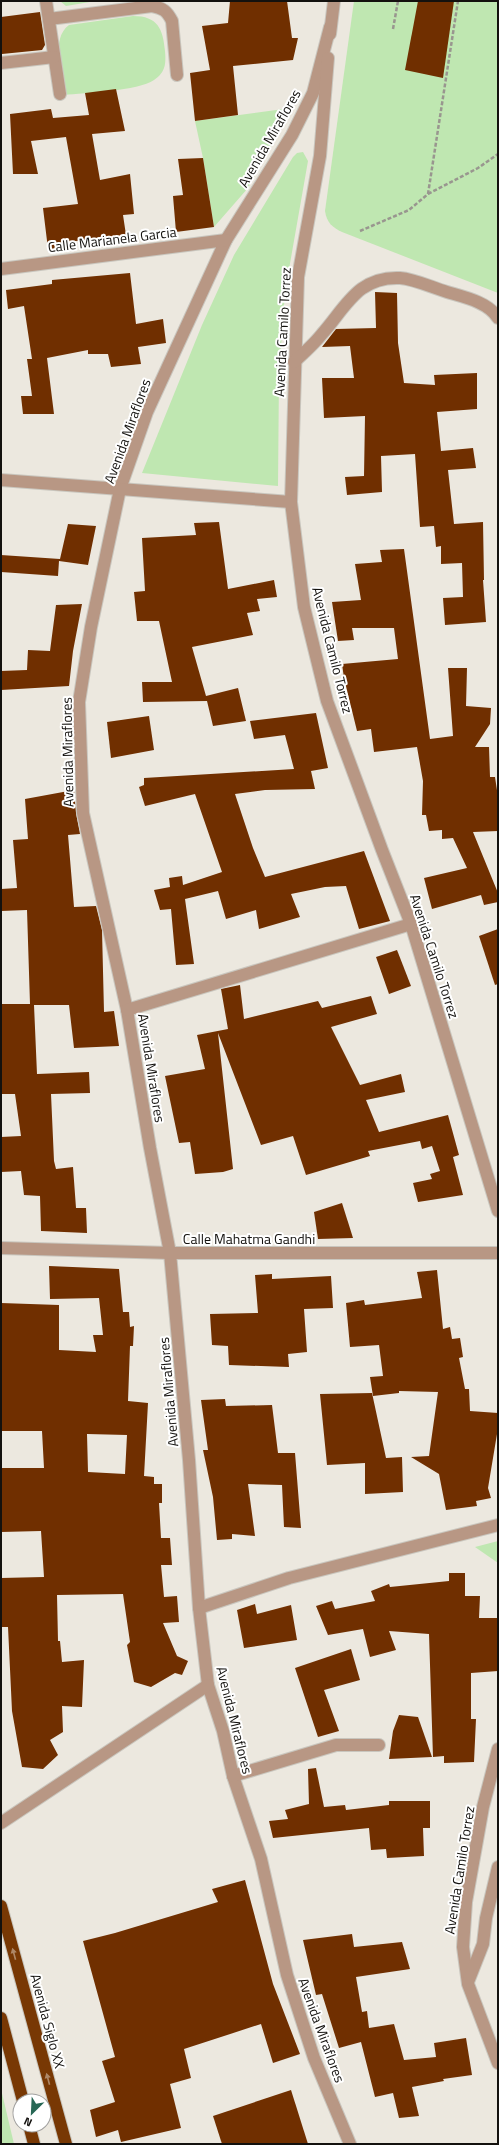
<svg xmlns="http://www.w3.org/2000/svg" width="499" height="2145" font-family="'Titillium Web',sans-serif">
<rect width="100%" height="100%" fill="#ece8df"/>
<g fill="#bfe7b1">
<path d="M 60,1 L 96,1 L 66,6 Z"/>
<path d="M 354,1 L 498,1 L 498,293 L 342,232 C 332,227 327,223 325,211 Z"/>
<path d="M 133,16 C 158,16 163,29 165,51 C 166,63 166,72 154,80 C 138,91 85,93 64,95 C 62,74 50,39 69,25 Z"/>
<path d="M 291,108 L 248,188 L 214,227 L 203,158 L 195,121 Z"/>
<path d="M 303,152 L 308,161 L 285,292 L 279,373 L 278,486 L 142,473 L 202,325 L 234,255 L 293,157 L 297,153 Z"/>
<path d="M 498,1541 L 498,1563 L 475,1547 Z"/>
<path d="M 1,2089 L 14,2144 L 1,2144 Z"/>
</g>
<g fill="#702f00" fill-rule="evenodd">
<path d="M 230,1 L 287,1 L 292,38 L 298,38 L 293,60 L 233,66 L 238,115 L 195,121 L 190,73 L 210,70 L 202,26 L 228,23 Z"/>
<path d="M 418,1 L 454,1 L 443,78 L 405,70 Z"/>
<path d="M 40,12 L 45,45 L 42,50 L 2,54 L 1,17 Z"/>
<path d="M 116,89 L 125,131 L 92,134 L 100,180 L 130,174 L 134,214 L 123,215 L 126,235 L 68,242 L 68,247 L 48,249 L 43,208 L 78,204 L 66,137 L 31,141 L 38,174 L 13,174 L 10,114 L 51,109 L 53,118 L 89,115 L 85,93 Z"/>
<path d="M 203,158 L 214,227 L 176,232 L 173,196 L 183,195 L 178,159 Z"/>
<path d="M 130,273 L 136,324 L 163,319 L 166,343 L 138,347 L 141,364 L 111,367 L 108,354 L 88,354 L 88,350 L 47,358 L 54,414 L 23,414 L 21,396 L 32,396 L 27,359 L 32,359 L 24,306 L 8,309 L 6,290 L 52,284 L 52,280 Z"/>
<path d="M 375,292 L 397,293 L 398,343 L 404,383 L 435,385 L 434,375 L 477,373 L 477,409 L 437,412 L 441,451 L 473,448 L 476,468 L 448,470 L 454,524 L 483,522 L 484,580 L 483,580 L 486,622 L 445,625 L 443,598 L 463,597 L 462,563 L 441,564 L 441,546 L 436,547 L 434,526 L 420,527 L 415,454 L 381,456 L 382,492 L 347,495 L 345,477 L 364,476 L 365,416 L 324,418 L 322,378 L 354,378 L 350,346 L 322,347 L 336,329 L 376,328 Z"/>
<path d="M 219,522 L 228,589 L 274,580 L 277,597 L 257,599 L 260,611 L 247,613 L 253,635 L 192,647 L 206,696 L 238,688 L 246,721 L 213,726 L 207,701 L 143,702 L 142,682 L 172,682 L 159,621 L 137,621 L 134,592 L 145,591 L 142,538 L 196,535 L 194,523 Z"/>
<path d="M 68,524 L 96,526 L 88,565 L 59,561 L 58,576 L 1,572 L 1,555 L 60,559 Z"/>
<path d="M 404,549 L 430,739 L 453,736 L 448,668 L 467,668 L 466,706 L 491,708 L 490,724 L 475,747 L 489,747 L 490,777 L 495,777 L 498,797 L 498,831 L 473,832 L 498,893 L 498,902 L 484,905 L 481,895 L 432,909 L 424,878 L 467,868 L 453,838 L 442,839 L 442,830 L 429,831 L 426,815 L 422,815 L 423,781 L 417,747 L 374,752 L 371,729 L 357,731 L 344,678 L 342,664 L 398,659 L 394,628 L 352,628 L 354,640 L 338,641 L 332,602 L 361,600 L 355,564 L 382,562 L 380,550 Z"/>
<path d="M 82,604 L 73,651 L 69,686 L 1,690 L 1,671 L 27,670 L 28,650 L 50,651 L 56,605 Z"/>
<path d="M 316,713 L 328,768 L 311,771 L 315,789 L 265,790 L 235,794 L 253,848 L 265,877 L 364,851 L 390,921 L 359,929 L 346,886 L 325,887 L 291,894 L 300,917 L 259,929 L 256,910 L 226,919 L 218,891 L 185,899 L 194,964 L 176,965 L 171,909 L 160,910 L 154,890 L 170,887 L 169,878 L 182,876 L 183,885 L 222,872 L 195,794 L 145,806 L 139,787 L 144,785 L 144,778 L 294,769 L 285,735 L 254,739 L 250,721 Z"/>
<path d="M 149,716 L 154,750 L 111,758 L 107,722 Z"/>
<path d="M 74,790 L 76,813 L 80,834 L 68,835 L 74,907 L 96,906 L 102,930 L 104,1012 L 114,1011 L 119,1046 L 74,1048 L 69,1005 L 34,1005 L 37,1074 L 89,1072 L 90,1093 L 51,1094 L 54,1161 L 56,1169 L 73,1167 L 76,1208 L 86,1208 L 87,1233 L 41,1231 L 40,1196 L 24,1195 L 21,1171 L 1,1172 L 1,1137 L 21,1136 L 15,1094 L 1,1094 L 1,1004 L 30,1004 L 27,910 L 1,911 L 1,889 L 17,888 L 13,840 L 28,839 L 25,799 Z"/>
<path d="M 498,929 L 498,984 L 495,985 L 479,936 Z"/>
<path d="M 397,950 L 411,986 L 389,994 L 376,957 Z"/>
<path d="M 240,985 L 244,1019 L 318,1001 L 322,1008 L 371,996 L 377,1014 L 331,1027 L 360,1085 L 401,1074 L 405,1092 L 366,1100 L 379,1132 L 448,1115 L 459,1155 L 453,1157 L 463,1195 L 418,1202 L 413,1183 L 432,1179 L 430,1174 L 440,1171 L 432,1146 L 422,1149 L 420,1141 L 368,1151 L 370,1156 L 306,1175 L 293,1136 L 261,1145 L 218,1033 L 233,1169 L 223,1172 L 195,1174 L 190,1142 L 179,1143 L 165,1076 L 205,1069 L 197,1035 L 228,1029 L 221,989 Z"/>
<path d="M 342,1203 L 353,1238 L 318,1239 L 314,1212 Z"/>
<path d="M 49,1266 L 119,1269 L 123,1312 L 129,1312 L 130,1327 L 134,1326 L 133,1346 L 130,1346 L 128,1401 L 148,1403 L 144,1476 L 154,1477 L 154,1484 L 162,1484 L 162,1503 L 159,1503 L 161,1538 L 170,1538 L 172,1565 L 161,1565 L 164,1597 L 177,1596 L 179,1622 L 163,1623 L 177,1656 L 188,1661 L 182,1675 L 175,1673 L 151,1687 L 134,1682 L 127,1645 L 130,1642 L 123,1594 L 57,1595 L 58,1641 L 60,1641 L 62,1662 L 84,1660 L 82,1707 L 62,1706 L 63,1732 L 50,1740 L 58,1755 L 43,1769 L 22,1767 L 12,1711 L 8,1627 L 1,1627 L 1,1578 L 44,1577 L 41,1531 L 1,1532 L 1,1468 L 44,1468 L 42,1431 L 1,1431 L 1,1303 L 59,1305 L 59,1350 L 96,1352 L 93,1335 L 103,1335 L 99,1298 L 50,1299 ZM 87,1434 L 127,1435 L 125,1474 L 88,1472 Z"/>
<path d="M 437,1270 L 443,1329 L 450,1327 L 452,1339 L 460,1338 L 463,1357 L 459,1358 L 465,1389 L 469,1389 L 470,1411 L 498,1413 L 498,1428 L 488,1488 L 491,1498 L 476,1501 L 477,1506 L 446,1510 L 439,1474 L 411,1457 L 429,1456 L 438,1392 L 399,1391 L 399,1393 L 373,1396 L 370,1377 L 383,1376 L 379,1345 L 350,1347 L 346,1303 L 364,1300 L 365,1305 L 422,1298 L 417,1272 Z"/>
<path d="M 272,1274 L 272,1279 L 331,1276 L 333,1308 L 304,1309 L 307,1352 L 288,1354 L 289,1367 L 229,1365 L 228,1346 L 212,1345 L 210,1314 L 258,1313 L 255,1275 Z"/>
<path d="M 372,1393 L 386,1458 L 402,1457 L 403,1492 L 365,1494 L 365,1463 L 327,1465 L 320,1394 Z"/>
<path d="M 225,1399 L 226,1406 L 272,1405 L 278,1453 L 295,1453 L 301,1528 L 284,1527 L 282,1485 L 248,1484 L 255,1536 L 232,1534 L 232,1539 L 217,1540 L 213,1497 L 203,1450 L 208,1450 L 201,1400 Z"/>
<path d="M 449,1573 L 465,1573 L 465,1596 L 480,1596 L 479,1618 L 498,1618 L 498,1671 L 471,1673 L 471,1719 L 476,1719 L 474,1762 L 444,1763 L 444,1756 L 433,1757 L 429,1634 L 389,1631 L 396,1650 L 370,1657 L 363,1629 L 328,1635 L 316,1606 L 332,1601 L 335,1609 L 375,1601 L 371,1591 L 389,1584 L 390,1587 L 449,1581 Z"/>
<path d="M 255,1604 L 257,1614 L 291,1605 L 297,1640 L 244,1648 L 237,1610 Z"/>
<path d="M 351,1649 L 360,1680 L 324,1690 L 339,1731 L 318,1737 L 295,1668 Z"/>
<path d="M 399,1715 L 418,1717 L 432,1757 L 389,1759 L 393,1731 Z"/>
<path d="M 316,1768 L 324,1807 L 345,1805 L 346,1810 L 389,1805 L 389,1801 L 430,1801 L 430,1828 L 423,1828 L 424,1856 L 387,1858 L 386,1849 L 371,1850 L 369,1828 L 273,1838 L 269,1821 L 288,1819 L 285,1810 L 309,1804 L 308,1769 Z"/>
<path d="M 245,1880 L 273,1984 L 300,2054 L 273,2063 L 261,2024 L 184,2049 L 191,2078 L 170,2084 L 181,2128 L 121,2142 L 118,2130 L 96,2137 L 90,2110 L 115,2102 L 102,2061 L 115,2057 L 83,1941 L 115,1933 L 218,1902 L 212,1889 Z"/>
<path d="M 352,1934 L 354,1947 L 402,1942 L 410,1969 L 356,1977 L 362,2012 L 367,2011 L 369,2028 L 394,2024 L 404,2060 L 436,2057 L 434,2043 L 466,2038 L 472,2075 L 443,2079 L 444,2081 L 412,2087 L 419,2116 L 399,2118 L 393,2093 L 375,2097 L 361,2042 L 339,2048 L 322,1994 L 316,1995 L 303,1940 Z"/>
<path d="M 291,2090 L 308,2144 L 222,2144 L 213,2116 Z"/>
</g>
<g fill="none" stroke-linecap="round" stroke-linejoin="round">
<defs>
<g id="minor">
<path d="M 46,1 L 60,94"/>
<path d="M 49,19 L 152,6 C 163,8 167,11 172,21 L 177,75"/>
<path d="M 330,27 L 313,93 L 292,135 L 226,240 L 147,412 L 120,489 L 91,627 L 79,702 L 83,813 L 127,1010 L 150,1148 L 170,1253 L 189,1460 L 199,1608 L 208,1685 L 223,1731 L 233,1776 L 261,1859 L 287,1975 L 314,2058 L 350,2144"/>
<path d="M 330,34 L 334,1"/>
<path d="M 328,58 L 320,156 L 298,277 L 291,502 L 304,607 L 327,701 L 382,850 L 411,924 L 498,1211"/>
<path d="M 1,63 L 54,57"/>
<path d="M 1,269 L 226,240"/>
<path d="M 294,362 C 304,353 314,344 322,334 C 346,307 358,276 400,278 C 415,279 433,288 447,292 C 464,297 488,302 498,318"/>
<path d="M 1,480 L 291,502"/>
<path d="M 127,1010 L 411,924"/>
<path d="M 1,1248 L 170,1253 L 498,1253"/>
<path d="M 199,1608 L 289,1578 L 498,1525"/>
<path d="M 498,1749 L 483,1807 L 466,1902 L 463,1947 L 468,1984 L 498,2063"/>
<path d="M 233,1776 L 336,1745 L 379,1745"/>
<path d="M 1,1823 L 208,1685"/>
<path d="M 468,1982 L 483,1944 L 486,1918 L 498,1867"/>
</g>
<g id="highway">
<path d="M 1,1906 L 66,2144"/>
<path d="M 1,2018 L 23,2101"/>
<path d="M 29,2125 L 34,2144"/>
</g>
</defs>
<use href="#minor" stroke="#c9c6be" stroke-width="14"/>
<use href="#highway" stroke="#c9c6be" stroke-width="14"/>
<g stroke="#99968f" stroke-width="2.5" stroke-dasharray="4 2" stroke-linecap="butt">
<path d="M 393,29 L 398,1"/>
<path d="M 428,194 L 478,168 L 498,154"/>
<path d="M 360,231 L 409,210 L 428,194 L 458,1"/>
</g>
<use href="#minor" stroke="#b89784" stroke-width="12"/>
<use href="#highway" stroke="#783804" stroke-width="12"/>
</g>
<defs><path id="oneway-solid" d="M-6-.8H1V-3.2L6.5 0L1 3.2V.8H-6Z"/></defs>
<g fill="#ae8868">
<use href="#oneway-solid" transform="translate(14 1954) rotate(-105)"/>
<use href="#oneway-solid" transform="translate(48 2079) rotate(-105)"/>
</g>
<g text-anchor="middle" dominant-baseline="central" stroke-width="4" stroke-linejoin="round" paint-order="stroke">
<g font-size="14" fill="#13110e" stroke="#fff">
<text transform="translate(269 138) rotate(-60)">Avenida Miraflores</text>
<text transform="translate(112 239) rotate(-7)">Calle Marianela Garcia</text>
<text transform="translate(282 332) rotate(-87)">Avenida Camilo Torrez</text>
<text transform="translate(127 431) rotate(-70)">Avenida Miraflores</text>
<text transform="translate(333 650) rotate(76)">Avenida Camilo Torrez</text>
<text transform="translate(67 752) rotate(-91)">Avenida Miraflores</text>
<text transform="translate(435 956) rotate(72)">Avenida Camilo Torrez</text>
<text transform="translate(152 1068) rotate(81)">Avenida Miraflores</text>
<text x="249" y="1238">Calle Mahatma Gandhi</text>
<text transform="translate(168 1392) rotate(-95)">Avenida Miraflores</text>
<text transform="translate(235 1720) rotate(76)">Avenida Miraflores</text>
<text transform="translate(459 1870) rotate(-81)">Avenida Camilo Torrez</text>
<text transform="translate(48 2021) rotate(75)">Avenida Siglo XX</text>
<text transform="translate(322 2030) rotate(70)">Avenida Miraflores</text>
</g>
</g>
<rect width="499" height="2145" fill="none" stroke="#13110e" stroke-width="4"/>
<g transform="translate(32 2113) rotate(204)"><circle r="19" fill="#ffffff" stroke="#a1a09f"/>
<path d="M0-3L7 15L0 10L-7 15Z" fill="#276755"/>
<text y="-6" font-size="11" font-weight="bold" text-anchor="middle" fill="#13110e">N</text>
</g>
</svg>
